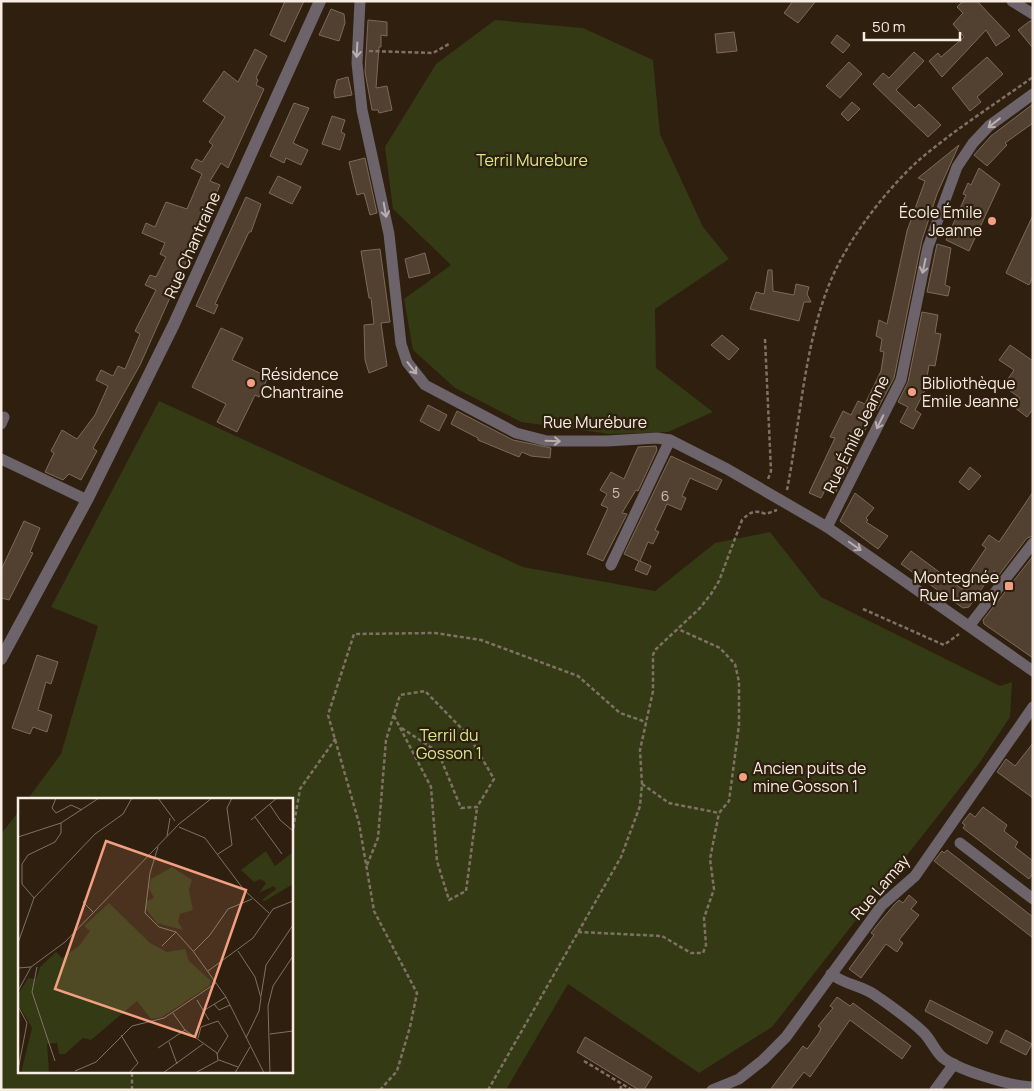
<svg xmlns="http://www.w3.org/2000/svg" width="1034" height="1091" font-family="Manrope,sans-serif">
<rect width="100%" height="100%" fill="#2e1f0f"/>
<g fill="#333a14">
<path d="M 495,20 L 583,28 L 653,60 L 660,134 L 703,227 L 729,259 L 655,309 L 656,368 L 713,412 L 668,432 L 610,434 L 521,422 L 455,388 L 413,350 L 404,299 L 451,265 L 393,209 L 385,147 L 436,64 Z"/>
<path d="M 159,401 L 523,567 L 655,591 L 715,543 L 770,532 L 821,597 L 1000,686 L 1012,682 L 1010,717 L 978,765 L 772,1027 L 699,1073 L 568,984 L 506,1090 L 1,1090 L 1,834 L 19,811 L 19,1072 L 291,1072 L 291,800 L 27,800 L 61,754 L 98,626 L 51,607 Z"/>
</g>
<g fill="#524030" stroke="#7d6a58">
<path d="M 285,1 L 304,1 L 285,42 L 270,35 Z"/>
<path d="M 793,1 L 816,1 L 798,23 L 784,13 Z"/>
<path d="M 963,1 L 977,1 L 1010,36 L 996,46 L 986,30 L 942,77 L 929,61 L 938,53 L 941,57 L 964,37 L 953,24 L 963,13 L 957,7 Z"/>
<path d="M 331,9 L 344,14 L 345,23 L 339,41 L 319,35 Z"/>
<path d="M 368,20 L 387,22 L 387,36 L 381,35 L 381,47 L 379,47 L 376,88 L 387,86 L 392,110 L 379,113 L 378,110 L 372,110 L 365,72 Z"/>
<path d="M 1030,21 L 1033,21 L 1033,48 L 1018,30 Z"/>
<path d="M 734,32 L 737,51 L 717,53 L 715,34 Z"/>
<path d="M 837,35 L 850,45 L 843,53 L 831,43 Z"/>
<path d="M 255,49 L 267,56 L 256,78 L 258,80 L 256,85 L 264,89 L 228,168 L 221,163 L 210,181 L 220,185 L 217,192 L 140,365 L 93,448 L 97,451 L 81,480 L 69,474 L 63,480 L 45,472 L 54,453 L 51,451 L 62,430 L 77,439 L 95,415 L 108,386 L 96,380 L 101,370 L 113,376 L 118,366 L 125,369 L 140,334 L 135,331 L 156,290 L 145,285 L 150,275 L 156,277 L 166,257 L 160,254 L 165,243 L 142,233 L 146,223 L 155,227 L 166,202 L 187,209 L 202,174 L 191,168 L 196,159 L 202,162 L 213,145 L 209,142 L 225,117 L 203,101 L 224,71 L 238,82 Z"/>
<path d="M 914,52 L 924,61 L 896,90 L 915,108 L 919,104 L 941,125 L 928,137 L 873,84 L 883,73 L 889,78 Z"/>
<path d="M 987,57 L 1003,74 L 977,97 L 981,102 L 970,111 L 952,88 Z"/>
<path d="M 849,62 L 862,74 L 840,98 L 826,86 Z"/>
<path d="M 348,77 L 352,95 L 335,98 L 334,92 L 337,80 Z"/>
<path d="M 852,102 L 860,109 L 848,121 L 841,114 Z"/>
<path d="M 294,103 L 309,108 L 293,143 L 308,150 L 301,165 L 286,158 L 284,163 L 270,156 Z"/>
<path d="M 1033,104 L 1033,123 L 1005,143 L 1007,145 L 987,166 L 974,155 L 991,136 Z"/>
<path d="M 332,116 L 345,120 L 341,132 L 345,134 L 340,150 L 322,144 Z"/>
<path d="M 959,145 L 937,194 L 922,240 L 894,378 L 877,410 L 875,409 L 835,494 L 825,490 L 821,498 L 809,493 L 835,438 L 830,437 L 843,411 L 851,415 L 858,401 L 865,404 L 881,371 L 884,352 L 880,351 L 882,339 L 876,336 L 879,320 L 887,324 L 907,231 L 925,181 L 918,178 Z"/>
<path d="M 365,158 L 377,213 L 370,215 L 364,193 L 357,195 L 349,162 Z"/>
<path d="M 979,168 L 1000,184 L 969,251 L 946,240 L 966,195 L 963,194 L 968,183 L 971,185 Z"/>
<path d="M 278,176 L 301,187 L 292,204 L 269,193 Z"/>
<path d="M 246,197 L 261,204 L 251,232 L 249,232 L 215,304 L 218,305 L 214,314 L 196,306 Z"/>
<path d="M 1033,215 L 1033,277 L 1029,285 L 1006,273 Z"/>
<path d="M 937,244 L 951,248 L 945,285 L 950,287 L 948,296 L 927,292 Z"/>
<path d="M 380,249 L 390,322 L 381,323 L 387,366 L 369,373 L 365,360 L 364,325 L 374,324 L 371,298 L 369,298 L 361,251 Z"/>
<path d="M 425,253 L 430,273 L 409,278 L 405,259 Z"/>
<path d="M 768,270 L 772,270 L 773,291 L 794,295 L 796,284 L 809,287 L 807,294 L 811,302 L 804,302 L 799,321 L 750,309 L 756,292 L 764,294 Z"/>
<path d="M 922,312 L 938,315 L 935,333 L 941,334 L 935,366 L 929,365 L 925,390 L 915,410 L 921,414 L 913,429 L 900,422 L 908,407 L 898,402 L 908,382 Z"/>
<path d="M 221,328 L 243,338 L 232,360 L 268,377 L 259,397 L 255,395 L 237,432 L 217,422 L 226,404 L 192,387 Z"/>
<path d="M 722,335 L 739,349 L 729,360 L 711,345 Z"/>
<path d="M 1010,345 L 1033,361 L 1033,409 L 1027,417 L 1014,407 L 1020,398 L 1003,386 L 1014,370 L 999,360 Z"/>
<path d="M 428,405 L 447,415 L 439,431 L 420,421 Z"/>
<path d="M 457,411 L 513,440 L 551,448 L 550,458 L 531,456 L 522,452 L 519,457 L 478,440 L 478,438 L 451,424 Z"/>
<path d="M 656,446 L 657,450 L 638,491 L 636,490 L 622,513 L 627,514 L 603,561 L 587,554 L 608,508 L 601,505 L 607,494 L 600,490 L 611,472 L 624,479 L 638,447 Z"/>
<path d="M 671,456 L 722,480 L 717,490 L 690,478 L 682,496 L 686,498 L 681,510 L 667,504 L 655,530 L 659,532 L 653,544 L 648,542 L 640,561 L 651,566 L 647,575 L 635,570 L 639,561 L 624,554 Z"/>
<path d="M 970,467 L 981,476 L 969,490 L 959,482 Z"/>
<path d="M 1033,492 L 1033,536 L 1027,538 L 999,575 L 994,571 L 969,607 L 963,608 L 901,564 L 911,551 L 962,589 L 972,576 L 969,573 L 986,548 L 982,545 L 989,535 L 999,542 Z"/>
<path d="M 855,493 L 874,508 L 866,518 L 868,520 L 866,522 L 888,536 L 878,549 L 840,521 Z"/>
<path d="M 24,521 L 40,528 L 30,552 L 33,553 L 9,600 L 1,598 L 1,570 Z"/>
<path d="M 1033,556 L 1033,658 L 984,624 L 983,620 Z"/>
<path d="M 37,655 L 58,662 L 51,684 L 46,682 L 38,710 L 52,715 L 47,732 L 33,727 L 30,734 L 12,728 Z"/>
<path d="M 1033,743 L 1033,798 L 997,772 L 1006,759 L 1015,766 Z"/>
<path d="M 983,807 L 1007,825 L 1004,831 L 1018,842 L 1015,847 L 1033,861 L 1033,873 L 1029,879 L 963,828 L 965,825 L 962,823 L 970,813 L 975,817 Z"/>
<path d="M 947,850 L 1033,917 L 1033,938 L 934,861 L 942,851 L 944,853 Z"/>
<path d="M 909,895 L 917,902 L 911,909 L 919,915 L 899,940 L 903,943 L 897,952 L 886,944 L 861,978 L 849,969 L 874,935 L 871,933 L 878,924 L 894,905 L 899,900 L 903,903 Z"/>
<path d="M 837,997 L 850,1006 L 853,1003 L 911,1046 L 902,1059 L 850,1020 L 810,1077 L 804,1072 L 790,1090 L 770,1090 L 803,1046 L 807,1049 L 819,1033 L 821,1028 L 818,1026 L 833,1008 L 830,1006 Z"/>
<path d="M 930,1000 L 993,1032 L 987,1044 L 925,1011 Z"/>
<path d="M 1006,1030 L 1032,1044 L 1026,1055 L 1000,1042 Z"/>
<path d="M 585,1037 L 652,1077 L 644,1090 L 639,1090 L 577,1052 Z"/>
</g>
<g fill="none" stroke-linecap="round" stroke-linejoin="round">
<g stroke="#7f7264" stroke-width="2.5" stroke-dasharray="4 2.5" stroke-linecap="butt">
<path d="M 369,51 L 433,53 L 449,44"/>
<path d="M 765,339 L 771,471 L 768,479"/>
<path d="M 787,490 C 801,419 805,329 838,265 C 857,228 889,187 919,160 C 954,130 995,104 1033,77"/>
<path d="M 863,609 L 944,645 L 959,634"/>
<path d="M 394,716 L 431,787 L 437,861 L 449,900 L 466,891 L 477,808"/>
<path d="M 642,784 L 669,803 L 719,813 L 729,801 L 739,725 L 739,682 L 735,664 L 720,648 L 678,629"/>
<path d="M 291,841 L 300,789 L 336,738"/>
<path d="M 367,865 L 378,838 L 386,740 L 400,695 L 425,691 L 469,736 L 494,779 L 477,807 L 461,808 L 438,752 L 400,727"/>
<path d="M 578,932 L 662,936 L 691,953 L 703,953 L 706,945 L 704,918 L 714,889 L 710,859 L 719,813"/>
<path d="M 584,1061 L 632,1090"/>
<path d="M 132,1090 L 132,1072"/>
<path d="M 380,1090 L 397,1071 L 410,1027 L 417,993 L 374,911 L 359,823 L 328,715 L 354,634 L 435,633 L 481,640 L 578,676 L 620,713 L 646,722"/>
<path d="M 488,1090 L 621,857 L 640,806 L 642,784 L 640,750 L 653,691 L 653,655 L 655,650 L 700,608 L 711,594 L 719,581 L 742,520 C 751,511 755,510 766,514 L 777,510"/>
<path d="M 620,1090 L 622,1084"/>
</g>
<g stroke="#6d636a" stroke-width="11">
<path d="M 360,1 L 357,63 L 362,110 L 389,234 L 401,344 L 407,362 L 425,385 L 516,433 L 547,441 L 607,441 L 657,438 L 670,440 L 727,469 L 827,527 L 1033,671"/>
<path d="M 1012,1 L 1033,14"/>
<path d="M 1,424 L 4,417"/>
<path d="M 1,459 L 87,500"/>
<path d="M 827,527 L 901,380 L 928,247 L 957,167 L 973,143 L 989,126 L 1033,94"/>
<path d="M 611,565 L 670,440"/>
<path d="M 970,625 L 1033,543"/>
<path d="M 960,843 L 1033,899"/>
<path d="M 831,974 C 845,985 861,985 875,995 C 892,1007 910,1019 924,1033 C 931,1040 935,1051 942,1057 C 957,1070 1014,1087 1033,1087"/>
<path d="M 712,1090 L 739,1079 L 763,1060 L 786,1037 L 882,905 L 915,876 L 1033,707"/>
<path d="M 935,1090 L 954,1064"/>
</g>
<path stroke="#6d636a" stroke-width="12" d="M 1,659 L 87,500 L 174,324 L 320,1"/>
</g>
<defs><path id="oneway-shaft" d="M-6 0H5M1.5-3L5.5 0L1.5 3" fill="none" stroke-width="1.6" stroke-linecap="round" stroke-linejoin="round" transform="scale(1.25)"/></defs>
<g stroke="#b9afad">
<use href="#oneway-shaft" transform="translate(357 50) rotate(93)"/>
<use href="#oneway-shaft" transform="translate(994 123) rotate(142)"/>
<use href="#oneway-shaft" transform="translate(385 210) rotate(80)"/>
<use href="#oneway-shaft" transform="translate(924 266) rotate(102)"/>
<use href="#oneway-shaft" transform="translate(412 368) rotate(52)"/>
<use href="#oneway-shaft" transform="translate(880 422) rotate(116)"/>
<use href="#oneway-shaft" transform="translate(553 441) rotate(2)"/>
<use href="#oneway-shaft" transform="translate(855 546) rotate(35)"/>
</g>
<g fill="#f2a081" stroke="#2e1f0f" stroke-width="2">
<circle cx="992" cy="221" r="5"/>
<circle cx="251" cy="383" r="5"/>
<circle cx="912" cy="392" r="5"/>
<rect x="1004" y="581" width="10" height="10" rx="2.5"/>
<circle cx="743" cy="777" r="5"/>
</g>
<g text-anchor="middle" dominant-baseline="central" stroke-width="4.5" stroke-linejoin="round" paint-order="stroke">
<g font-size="14" fill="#cec2b6">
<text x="616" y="492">5</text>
<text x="665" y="495">6</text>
</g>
<g font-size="16" fill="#d5eb88" stroke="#2e1f0f">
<text x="532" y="160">Terril Murebure</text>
<text x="449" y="735">Terril du<tspan x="449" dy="18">Gosson 1</tspan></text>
</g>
<g font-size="16" fill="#f8ede3" stroke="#2e1f0f" text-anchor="start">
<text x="982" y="212" text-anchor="end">École Émile<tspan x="982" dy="18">Jeanne</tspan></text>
<text x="261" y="374">Résidence<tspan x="261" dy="18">Chantraine</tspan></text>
<text x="922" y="383">Bibliothèque<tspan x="922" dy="18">Emile Jeanne</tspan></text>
<text x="999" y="577" text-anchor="end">Montegnée<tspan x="999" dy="18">Rue Lamay</tspan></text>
<text x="753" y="768">Ancien puits de<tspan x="753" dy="18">mine Gosson 1</tspan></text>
</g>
<g font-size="16" fill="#f8ede3" stroke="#2e1f0f">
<text transform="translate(192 245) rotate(-66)">Rue Chantraine</text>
<text x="595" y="422">Rue Murébure</text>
<text transform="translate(856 434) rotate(-64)">Rue Émile Jeanne</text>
<text transform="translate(880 887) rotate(-49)">Rue Lamay</text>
</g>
</g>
<g transform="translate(18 798)">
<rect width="275" height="275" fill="#2e1f0f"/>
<path d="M 248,53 L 257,68 L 275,54 L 275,86 L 247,103 L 244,102 L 258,91 L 256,88 L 241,95 L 248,85 L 243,81 L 236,84 L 223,72 ZM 154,69 L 174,82 L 171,92 L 175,112 L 162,116 L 160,124 L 165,132 L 139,125 L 127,110 L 129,103 L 136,100 L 131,90 L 133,81 ZM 91,105 L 132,145 L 149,154 L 167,151 L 171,163 L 193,183 L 191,188 L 144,219 L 133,221 L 119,203 L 73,242 L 65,240 L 47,256 L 41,256 L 39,245 L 29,246 L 31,275 L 3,275 L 14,230 L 0,206 L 0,197 L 10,180 L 18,181 L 22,169 L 38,154 L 44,160 L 61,148 L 72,133 L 66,128 Z" fill="#333a14"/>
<path fill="none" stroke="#7f7164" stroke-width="1" d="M 38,0 L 34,10 L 38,15 L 53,7 L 64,12M 140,0 L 157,23M 252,7 L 262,22 L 275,33M 237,19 L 264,56M 233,22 L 259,0M 161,26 L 194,0M 161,29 L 187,40 L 226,92 L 251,115M 149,38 L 152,20M 0,39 L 43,25 L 81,0M 140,49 L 132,75 L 127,115 L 141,129 L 158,134 L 175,153 L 208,199 L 246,275M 200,56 L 214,47 L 209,10 L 214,0M 16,100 L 4,86 L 4,66 L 10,57 L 37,44 L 43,35 L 43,25M 69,100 L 65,104 L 76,115M 0,145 L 16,100 L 77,36 L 105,16 L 114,0M 144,148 L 158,134M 176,153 L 192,137 L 210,111 L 234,101M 220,153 L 237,179 L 243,200 L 241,213 L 228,240M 19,169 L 14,194 L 37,263M 0,170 L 13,169 L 47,144 L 161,26M 190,173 L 235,140 L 255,111 L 275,103M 0,193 L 13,169M 243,198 L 248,167 L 275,127M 179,202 L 191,222M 196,206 L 201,212 L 212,207M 0,208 L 9,225 L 0,272M 185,213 L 208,199M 155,215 L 167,232 L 199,255 L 200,262M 252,236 L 275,233M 103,237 L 120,265 L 111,275M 180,240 L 183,229 L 200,223 L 210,238 L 199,256M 151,244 L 159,266M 140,250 L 167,232M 57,273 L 78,264 L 114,228 L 146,220 L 198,185M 145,275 L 185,246M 177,275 L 201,262 L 220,269M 217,275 L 232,249M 252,275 L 250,208 L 255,188 L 275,158"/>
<path fill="#f2a081" fill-opacity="0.15" stroke="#f2a081" stroke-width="2.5" d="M 88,43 L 228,92 L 177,239 L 37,191 Z"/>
<rect width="275" height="275" fill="none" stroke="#f8ede3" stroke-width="2.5"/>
</g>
<rect width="1034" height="1091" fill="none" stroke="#f8ede3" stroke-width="5"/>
<path d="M864 32v8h96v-8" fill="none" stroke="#f8ede3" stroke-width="2.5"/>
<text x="872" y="32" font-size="15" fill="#f8ede3" stroke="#2e1f0f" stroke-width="4" paint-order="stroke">50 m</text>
</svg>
